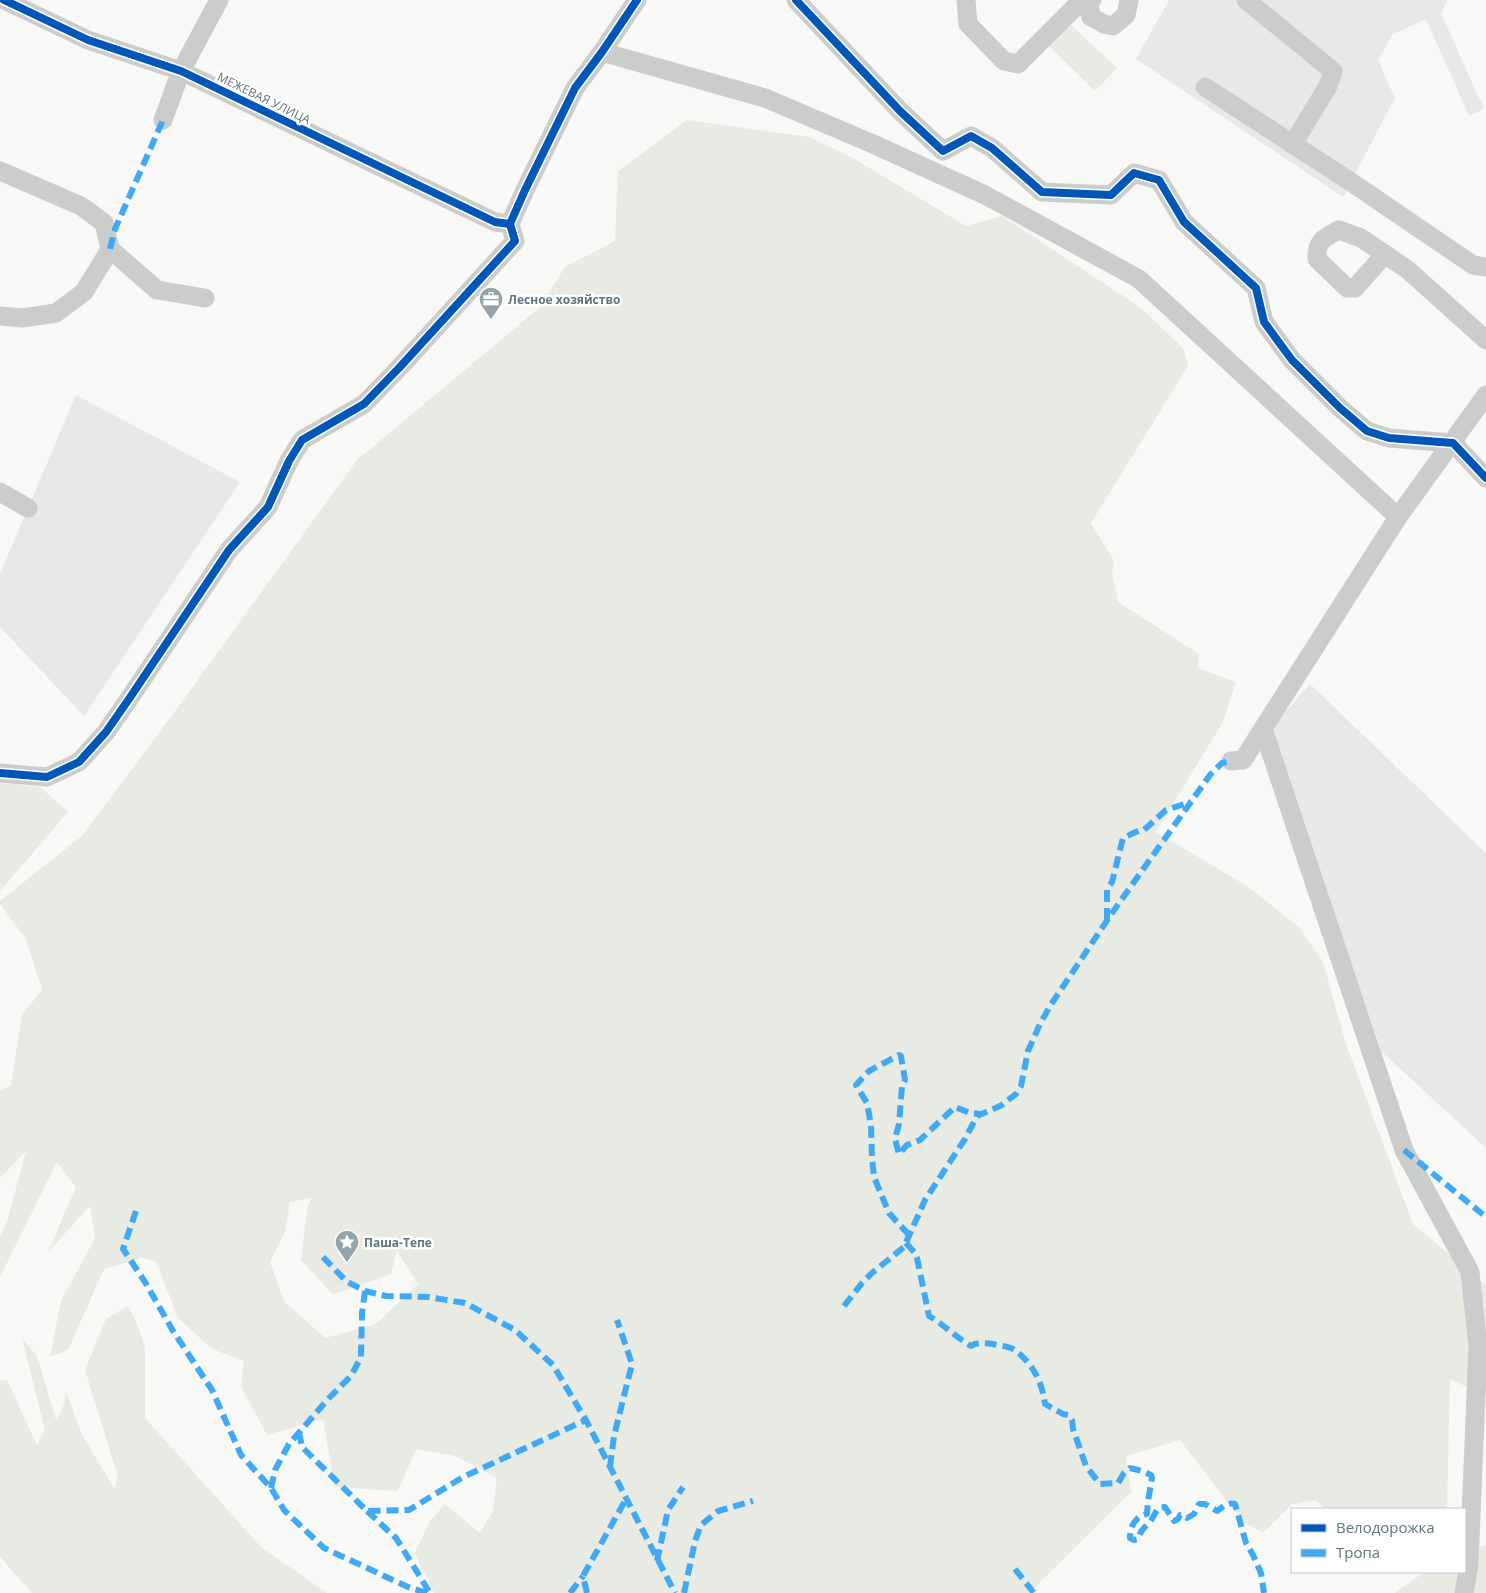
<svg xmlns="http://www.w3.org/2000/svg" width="1486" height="1593" font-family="'Open Sans',sans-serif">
<rect width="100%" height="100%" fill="#f8f8f7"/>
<g fill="#e7e9e9">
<path d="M 1169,0 L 1448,0 L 1441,13 L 1484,109 L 1469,116 L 1426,19 L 1393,34 L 1378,60 L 1395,98 L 1343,197 L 1136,59 Z"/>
<path d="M 76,395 L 240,482 L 84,716 L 0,627 L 0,574 Z"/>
<path d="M 1310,684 L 1486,853 L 1486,1148 L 1382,1052 L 1270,729 Z"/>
</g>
<g fill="#e8eae4" fill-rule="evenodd">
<path d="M 1070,24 L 1117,68 L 1095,91 L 1049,46 Z"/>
<path d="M 687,120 L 809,137 L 851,157 L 966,226 L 1002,216 L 1141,308 L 1183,348 L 1188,366 L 1091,523 L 1114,561 L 1112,572 L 1118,602 L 1199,654 L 1198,668 L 1236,682 L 1223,722 L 1156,832 L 1247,886 L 1299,927 L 1323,962 L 1345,1041 L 1413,1224 L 1486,1285 L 1486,1396 L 1450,1379 L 1447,1509 L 1326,1509 L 1315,1500 L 1292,1504 L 1263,1533 L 1243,1522 L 1180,1440 L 1126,1456 L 1131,1492 L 1029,1593 L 434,1593 L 415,1553 L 430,1521 L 445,1504 L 480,1533 L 493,1511 L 497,1478 L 455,1456 L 416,1449 L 398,1491 L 335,1487 L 323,1419 L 267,1435 L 241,1387 L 244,1361 L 212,1349 L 178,1318 L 156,1261 L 142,1258 L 104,1269 L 68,1350 L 50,1357 L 61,1301 L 95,1238 L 90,1206 L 48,1252 L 76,1187 L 57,1162 L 0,1277 L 0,1237 L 8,1218 L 26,1151 L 0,1178 L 0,1091 L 11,1085 L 22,1015 L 42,990 L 26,939 L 0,904 L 0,901 L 82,836 L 184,699 L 357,460 L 539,308 L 565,267 L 615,241 L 618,171 ZM 311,1198 L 307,1211 L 301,1260 L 333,1295 L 391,1274 L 397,1251 L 418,1284 L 376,1324 L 325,1338 L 284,1301 L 270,1262 L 285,1232 L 290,1202 Z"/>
<path d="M 0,783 L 40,787 L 68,812 L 0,891 Z"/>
<path d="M 128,1306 L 135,1319 L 145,1347 L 145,1418 L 261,1547 L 327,1593 L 32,1593 L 0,1557 L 0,1380 L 7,1380 L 37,1445 L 45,1430 L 22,1338 L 37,1356 L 56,1420 L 63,1408 L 66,1391 L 81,1433 L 114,1488 L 118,1477 L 85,1370 L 106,1319 Z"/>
<path d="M 1486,1545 L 1486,1593 L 1395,1593 L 1424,1572 L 1465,1572 L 1465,1551 Z"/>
</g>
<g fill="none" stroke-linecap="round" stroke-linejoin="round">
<g stroke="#cbcdcd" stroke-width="19">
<path d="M 4,0 L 88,40 L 181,71 L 495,222 L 510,224"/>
<path d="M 796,0 L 900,111 L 943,151 L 971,136 L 992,148 L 1042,192 L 1111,195 L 1134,173 L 1159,180 L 1184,222 L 1256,288 L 1264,322 L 1292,360 L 1340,408 L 1367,431 L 1389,438 L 1453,443 L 1486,478"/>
<path d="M 966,0 L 968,24 L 1004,61 L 1018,64 L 1074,8 L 1089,4"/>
<path d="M 1092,0 L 1089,4 L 1091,17 L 1104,24 L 1113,26 L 1126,15 L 1129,0"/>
<path d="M 1246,0 L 1333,71 L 1328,86 L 1293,144"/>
<path d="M 602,52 L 765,98 L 873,144 L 985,195 L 1139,279 L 1398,517"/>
<path d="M 1205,87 L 1351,182 L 1473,265 L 1486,267"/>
<path d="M 163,120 L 181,71 L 219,0"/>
<path d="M 0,171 L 81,206 L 104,223 L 110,249 L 157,290 L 205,298"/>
<path d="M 1385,254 L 1355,288 L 1347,288 L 1317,259 C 1316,241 1324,238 1339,230 L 1361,238 L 1408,270 L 1486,340"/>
<path d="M 0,316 L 22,318 L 56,313 L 84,292 L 103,261 L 110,249"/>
<path d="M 0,492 L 28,508"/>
<path d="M 1263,729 L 1404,1150 L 1470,1272 L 1478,1346 L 1469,1564 L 1464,1593"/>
<path d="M 1231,761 L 1243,760 L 1398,517 L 1486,395"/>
<path d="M 0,773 L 47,777 L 79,762 L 106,732 L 129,699 L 229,550 L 268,507 L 289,461 L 302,440 L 364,404 L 399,368 L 515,241 L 510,224 L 525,190 L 575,88 L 602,52 L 637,0"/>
</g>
<g stroke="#3fa9f5" stroke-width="6" stroke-dasharray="12 6" stroke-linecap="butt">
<path d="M 110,249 L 115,229 L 163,120"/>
<path d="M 1107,920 L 1107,889 L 1112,882 L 1123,838 L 1140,830 L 1144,830 L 1166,810 L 1191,802"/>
<path d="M 1404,1150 L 1486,1217"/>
<path d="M 136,1211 L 123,1249 L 145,1282 L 173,1331 L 212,1390 L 241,1455 L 271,1488 L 284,1510 L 324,1548 L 408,1587 L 427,1593"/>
<path d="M 909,1235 L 889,1213 L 874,1177 L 872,1158 L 871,1125 L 867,1103 L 856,1085 L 869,1071 L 899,1055 L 901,1056 L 905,1080 L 902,1086 L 899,1124 L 895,1139 L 899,1154 L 907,1145 L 920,1140 L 955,1107 L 970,1113 L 981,1114"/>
<path d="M 906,1243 L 915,1253 L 917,1258 L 929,1316 C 944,1325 956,1337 971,1346 C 977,1342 986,1343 993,1344 C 1000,1346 1010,1346 1016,1351 C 1033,1364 1042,1382 1045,1404 L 1063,1414 L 1068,1415 L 1072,1420 L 1073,1429 L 1086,1466 L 1100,1484 L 1118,1483 L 1124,1473 L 1130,1468 L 1142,1471 L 1151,1475 L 1152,1478 L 1148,1501 L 1147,1514 C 1136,1516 1130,1526 1130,1538 L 1134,1540 L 1138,1539 C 1141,1529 1143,1529 1150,1522 C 1153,1518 1155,1512 1159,1508 L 1165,1507 L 1174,1521 L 1178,1519 L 1180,1515 L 1183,1515 L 1187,1518 L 1194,1514 L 1199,1504 L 1205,1504 L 1217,1511 C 1223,1507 1227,1502 1235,1504 L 1246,1543 L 1253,1555 L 1261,1573 L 1264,1593"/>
<path d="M 323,1257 L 346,1281 L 365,1291 L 386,1296 L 428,1297 L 465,1303 L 515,1330 L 553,1365 L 587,1422 L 675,1593"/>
<path d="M 844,1306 L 862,1283 L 872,1273 L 904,1247 L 925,1200 L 965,1139 L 977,1116 L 1002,1105 L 1016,1094 L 1021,1086 L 1028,1051 L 1040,1024 L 1050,1006 L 1112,913 L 1210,775 L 1222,763 L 1231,761"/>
<path d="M 299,1432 L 302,1447 L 367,1511 L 409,1510 L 463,1477 L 586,1420"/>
<path d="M 610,1467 L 614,1436 L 632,1364 L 617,1320"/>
<path d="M 271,1488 L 275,1470 L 289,1444 L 329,1398 L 351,1376 L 361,1357 L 362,1313 L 365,1291"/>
<path d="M 367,1511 L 396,1538 L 430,1593"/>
<path d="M 657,1561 L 668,1510 L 683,1487"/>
<path d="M 1015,1569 L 1034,1593"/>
<path d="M 570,1593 L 583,1576"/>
<path d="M 587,1593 L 583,1576 L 626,1499"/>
<path d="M 684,1593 L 695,1541 L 701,1525 L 718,1511 L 753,1501"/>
</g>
<defs>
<g id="cycleway">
<path d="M 4,0 L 88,40 L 181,71 L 495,222 L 510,224"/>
<path d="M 796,0 L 900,111 L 943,151 L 971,136 L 992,148 L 1042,192 L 1111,195 L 1134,173 L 1159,180 L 1184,222 L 1256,288 L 1264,322 L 1292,360 L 1340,408 L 1367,431 L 1389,438 L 1453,443 L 1486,478"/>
<path d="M 0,773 L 47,777 L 79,762 L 106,732 L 129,699 L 229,550 L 268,507 L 289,461 L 302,440 L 364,404 L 399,368 L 515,241 L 510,224 L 525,190 L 575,88 L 602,52 L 637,0"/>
</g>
</defs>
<use href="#cycleway" stroke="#fff" stroke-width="11"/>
<use href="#cycleway" stroke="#0057b8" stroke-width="8"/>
</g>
<defs>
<symbol id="office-pin" viewBox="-11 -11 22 30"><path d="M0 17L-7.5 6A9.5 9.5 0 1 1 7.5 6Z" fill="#94a4a8" stroke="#fff"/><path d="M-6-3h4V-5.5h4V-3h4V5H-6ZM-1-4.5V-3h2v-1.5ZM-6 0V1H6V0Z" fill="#fff"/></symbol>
<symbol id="sight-pin" viewBox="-11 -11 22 30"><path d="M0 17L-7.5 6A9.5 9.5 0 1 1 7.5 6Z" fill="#94a4a8" stroke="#fff"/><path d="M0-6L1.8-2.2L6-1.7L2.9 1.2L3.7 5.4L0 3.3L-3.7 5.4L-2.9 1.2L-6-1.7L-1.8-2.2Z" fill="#fff"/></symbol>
</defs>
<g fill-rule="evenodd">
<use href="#office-pin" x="477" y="285" width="28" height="38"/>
<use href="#sight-pin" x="333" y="1228" width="28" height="38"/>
</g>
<g text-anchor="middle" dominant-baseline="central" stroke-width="5" stroke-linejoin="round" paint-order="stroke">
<g font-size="12" fill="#5e767d" stroke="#fff">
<text transform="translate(264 98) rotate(26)">МЕЖЕВАЯ УЛИЦА</text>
</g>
<g font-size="12" font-weight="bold" fill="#5e767d" stroke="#fff" text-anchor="start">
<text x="508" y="299">Лесное хозяйство</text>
<text x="364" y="1242">Паша-Тепе</text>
</g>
</g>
<rect x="1291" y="1508" width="175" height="65" fill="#ffffff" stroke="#bfc8cb"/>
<rect x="1301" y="1524" width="25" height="8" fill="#0057b8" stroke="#bfc8cb"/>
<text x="1336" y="1533" font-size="15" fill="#5e767d">Велодорожка</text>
<rect x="1301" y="1549" width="25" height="8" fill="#3fa9f5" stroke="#bfc8cb"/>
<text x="1336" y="1558" font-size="15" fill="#5e767d">Тропа</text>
</svg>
